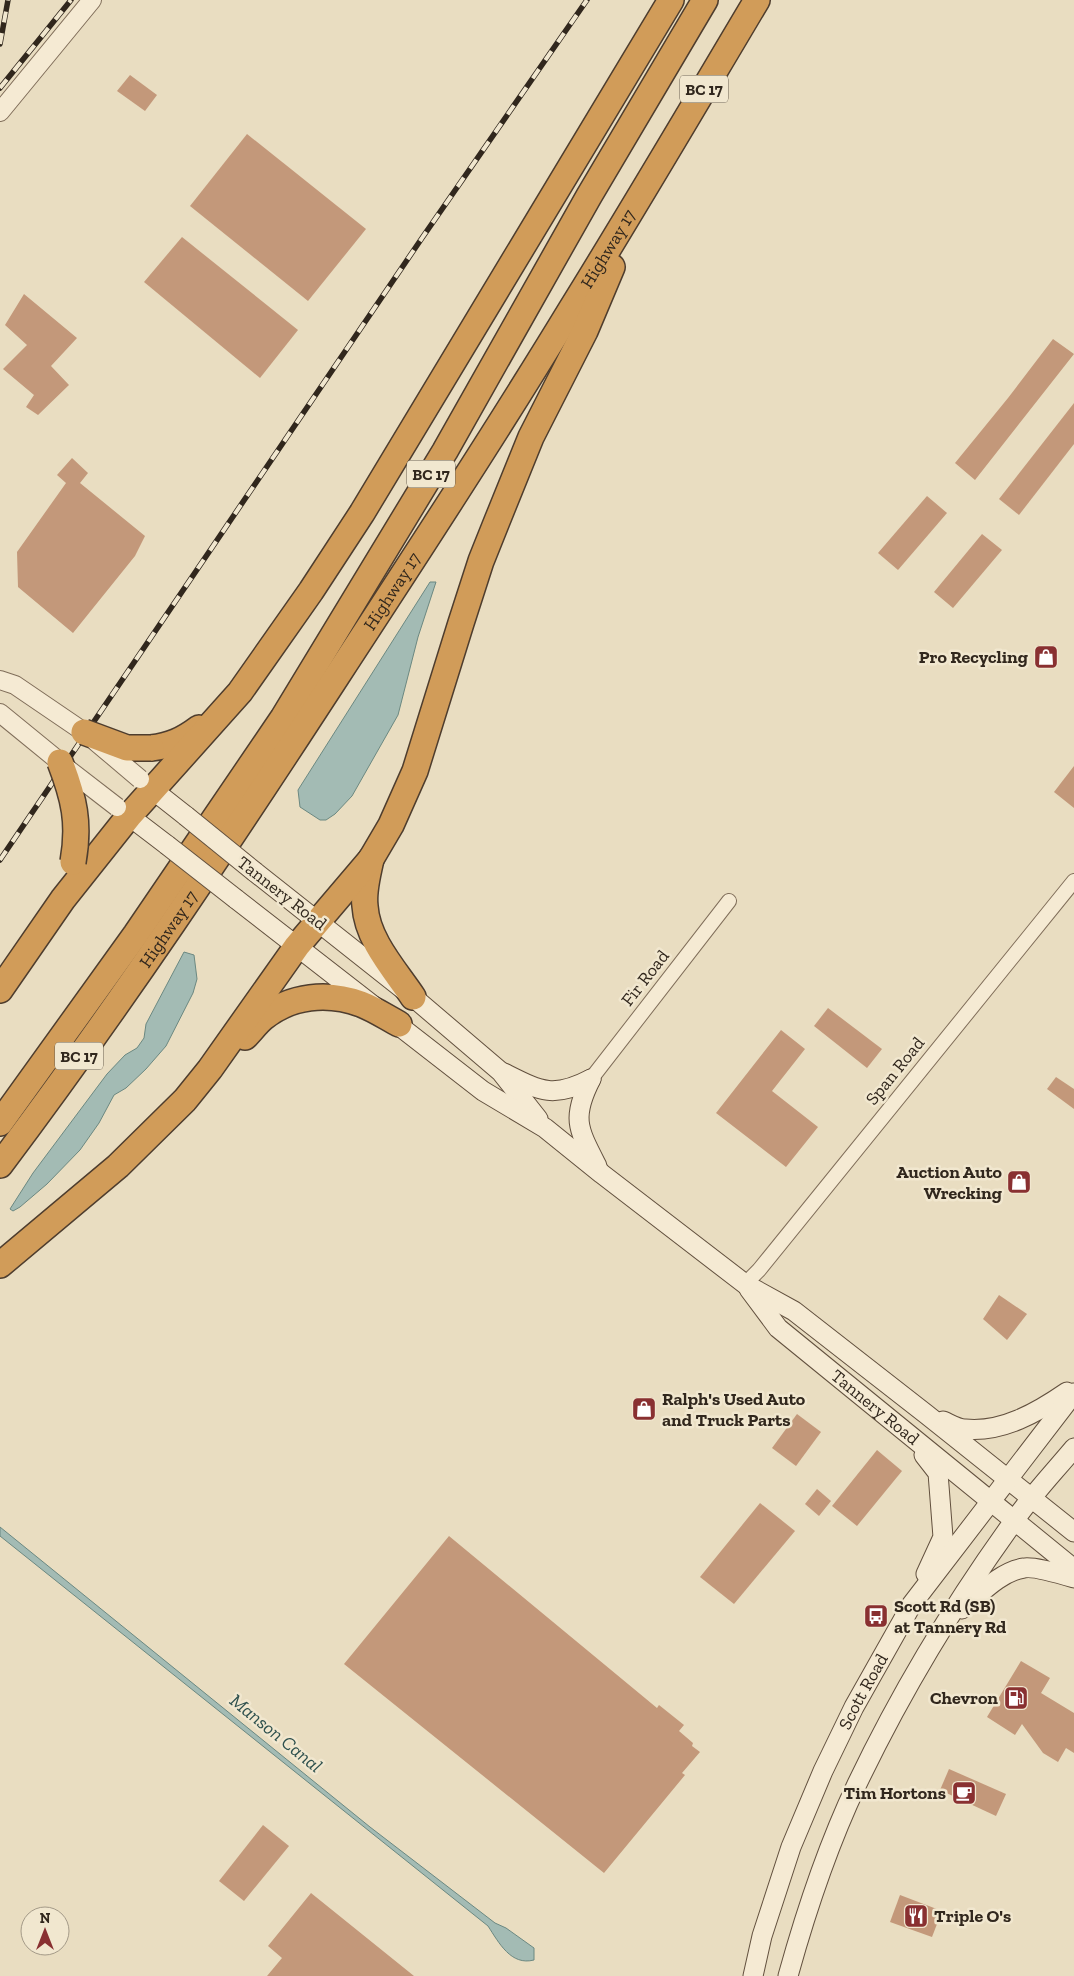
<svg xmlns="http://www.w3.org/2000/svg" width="1074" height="1976" font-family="'Zilla Slab',serif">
<rect width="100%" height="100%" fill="#e9ddc1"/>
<g fill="#a3bbb4" stroke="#6b8881">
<path d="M 430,582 L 436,582 L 418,637 L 398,715 L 352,796 L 335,814 L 326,820 L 320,820 L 300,807 L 298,790 Z"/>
<path d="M 184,952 L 194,955 L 197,979 L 193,993 L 166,1046 L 146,1069 L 126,1088 L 114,1095 L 99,1123 L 80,1150 L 47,1184 L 20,1207 L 13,1211 L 10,1209 L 33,1173 L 107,1074 L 125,1055 L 137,1048 L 144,1038 L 146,1024 Z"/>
<path d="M 0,1527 L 370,1827 L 495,1923 L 506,1928 L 534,1948 L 534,1960 C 511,1966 499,1943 488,1926 L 0,1536 Z"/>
</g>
<g fill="#c3987a">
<path d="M 130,75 L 157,95 L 145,111 L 117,91 Z"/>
<path d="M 247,134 L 366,229 L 308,301 L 190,206 Z"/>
<path d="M 182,237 L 298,330 L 260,378 L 144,282 Z"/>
<path d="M 24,294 L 77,338 L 51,366 L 69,385 L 38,415 L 26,407 L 34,395 L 3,369 L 27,345 L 5,325 Z"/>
<path d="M 1053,339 L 1074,354 L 975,480 L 955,463 L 1008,398 Z"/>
<path d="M 1074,403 L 1074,444 L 1019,515 L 999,499 Z"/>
<path d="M 72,458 L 88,473 L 80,483 L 145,536 L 135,556 L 73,633 L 18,587 L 17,552 L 66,483 L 57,475 Z"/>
<path d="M 927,496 L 947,513 L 898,570 L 878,553 Z"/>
<path d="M 982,534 L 1002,550 L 953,608 L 934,592 Z"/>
<path d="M 1074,766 L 1074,808 L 1054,792 Z"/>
<path d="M 828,1008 L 882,1049 L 867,1068 L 814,1026 Z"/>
<path d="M 781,1030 L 805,1049 L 772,1091 L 818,1127 L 786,1167 L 716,1113 Z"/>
<path d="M 1056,1077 L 1074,1089 L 1074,1109 L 1047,1089 Z"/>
<path d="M 999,1295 L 1027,1314 L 1007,1340 L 983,1319 Z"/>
<path d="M 797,1414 L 821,1432 L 796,1466 L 772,1448 Z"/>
<path d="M 877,1450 L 902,1471 L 857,1526 L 832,1506 Z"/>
<path d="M 817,1489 L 831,1501 L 819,1516 L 805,1504 Z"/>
<path d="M 760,1503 L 795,1531 L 734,1604 L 700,1577 Z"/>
<path d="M 449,1536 L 657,1708 L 659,1705 L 684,1725 L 679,1731 L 693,1743 L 692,1746 L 700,1752 L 682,1773 L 685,1775 L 604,1873 L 344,1664 Z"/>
<path d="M 1021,1661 L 1050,1678 L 1041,1693 L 1074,1713 L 1074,1753 L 1066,1748 L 1058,1762 L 1043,1753 L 1022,1724 L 1015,1735 L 987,1717 Z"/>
<path d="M 949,1769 L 1006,1794 L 996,1816 L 940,1790 Z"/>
<path d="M 263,1825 L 289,1846 L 244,1901 L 219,1881 Z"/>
<path d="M 311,1893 L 414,1976 L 267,1976 L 282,1958 L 268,1946 Z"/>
<path d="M 900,1895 L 942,1911 L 932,1937 L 890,1922 Z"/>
</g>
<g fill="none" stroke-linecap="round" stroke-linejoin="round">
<defs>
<g id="minor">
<path d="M 591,1079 L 729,901"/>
<path d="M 745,1284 L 759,1270 L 1074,881"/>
</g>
<g id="tertiary">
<path d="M 0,112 L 92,0"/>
<path d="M 0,680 L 15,685 L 84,732"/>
<path d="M 0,713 L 60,762"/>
</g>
<g id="secondary">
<path d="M 153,790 L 186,816"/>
<path d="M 129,816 L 167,845"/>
<path d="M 255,872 L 413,997 L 501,1072 L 538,1119"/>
<path d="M 236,899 L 483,1091 L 545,1128 L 602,1174 L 745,1284 L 794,1311 L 926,1414 L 1074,1532"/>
<path d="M 504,1073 C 540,1091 553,1099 591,1079"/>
<path d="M 591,1079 C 571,1118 578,1129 597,1166"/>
<path id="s1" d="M 749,1289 L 778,1328 L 1074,1569"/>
<path d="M 943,1421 C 950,1424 958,1429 965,1429 C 1002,1433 1038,1412 1067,1392"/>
<path d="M 924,1455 L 938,1473 L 943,1537 L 926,1574"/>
<path d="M 962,1609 C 980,1594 1001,1571 1024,1568 C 1034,1566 1064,1575 1074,1578"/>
<path id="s2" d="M 753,1976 L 762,1936 L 791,1847 L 823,1771 L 854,1707 L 912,1604 L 1074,1393"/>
<path d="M 788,1976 C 806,1911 828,1845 857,1784 C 901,1692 954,1604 1014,1521 C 1032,1495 1054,1472 1074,1448"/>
</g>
<g id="motorway">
<path d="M 151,748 C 170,746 183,740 199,728"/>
<path d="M 371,859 C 368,874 363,891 365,906 C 367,940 395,970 413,997"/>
<path d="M 0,990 L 63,899 L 129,816 L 240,692 L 311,591 L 362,513 L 671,0"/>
<path d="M 245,1037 C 251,1031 257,1023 263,1018 C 291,995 328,992 361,1004 C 374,1009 386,1017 399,1024"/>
<path d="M 0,1123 L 136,934 L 283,718 L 445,451 L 589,196 L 705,0"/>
<path id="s3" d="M 0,1165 C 119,1007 229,842 337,676 C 416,555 495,434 570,311 C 634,208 695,104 757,0"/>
<path d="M 0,1265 L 118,1166 L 185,1100 L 210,1069 L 297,946 L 371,859 L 391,825 L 415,771 L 461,623 L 481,561 L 497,521 L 531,437 L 585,331 L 612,267"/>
</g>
</defs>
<use href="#minor" stroke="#806e5a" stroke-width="16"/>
<use href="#tertiary" stroke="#806e5a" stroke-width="20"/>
<use href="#secondary" stroke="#62503e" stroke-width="21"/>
<use href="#motorway" stroke="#4e3d2e" stroke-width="28"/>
<use href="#minor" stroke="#f5ead3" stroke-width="14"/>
<use href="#tertiary" stroke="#f5ead3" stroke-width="18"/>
<use href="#secondary" stroke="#f5ead3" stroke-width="19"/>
<use href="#motorway" stroke="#d19c59" stroke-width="25"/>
<defs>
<g id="rail">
<path d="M 0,44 L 8,0"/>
<path d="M 0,88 L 71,0"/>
<path d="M 0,860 L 422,238 L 587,0"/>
</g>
</defs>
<use href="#rail" stroke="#31271d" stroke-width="5.5"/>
<use href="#rail" stroke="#f1e7cf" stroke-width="4" stroke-dasharray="11" stroke-linecap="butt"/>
<defs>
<g id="tertiary-bridge">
<path d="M 95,741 L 140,779"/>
<path d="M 60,763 L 117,807"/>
</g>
<g id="secondary-bridge">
<path d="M 186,816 L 255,872"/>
<path d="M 167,845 L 236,899"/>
</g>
<g id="motorway-bridge">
<path d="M 84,732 L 127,748 L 151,748"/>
<path d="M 60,762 C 74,798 80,823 73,862"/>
</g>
</defs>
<use href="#tertiary-bridge" stroke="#806e5a" stroke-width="20" stroke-linecap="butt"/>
<use href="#secondary-bridge" stroke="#62503e" stroke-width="21" stroke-linecap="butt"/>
<use href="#motorway-bridge" stroke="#4e3d2e" stroke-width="28" stroke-linecap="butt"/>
<use href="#tertiary-bridge" stroke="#f5ead3" stroke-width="18"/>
<use href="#secondary-bridge" stroke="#f5ead3" stroke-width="19"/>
<use href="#motorway-bridge" stroke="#d19c59" stroke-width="25"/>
</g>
<defs>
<symbol id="shop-square" viewBox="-11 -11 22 22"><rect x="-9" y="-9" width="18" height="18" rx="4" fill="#893031" stroke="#f1e7cf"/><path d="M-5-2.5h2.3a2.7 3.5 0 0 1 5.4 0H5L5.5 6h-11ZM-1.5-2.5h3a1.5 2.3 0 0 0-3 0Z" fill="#fff"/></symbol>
<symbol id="bus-square" viewBox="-11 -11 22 22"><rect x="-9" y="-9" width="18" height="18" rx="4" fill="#893031" stroke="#f1e7cf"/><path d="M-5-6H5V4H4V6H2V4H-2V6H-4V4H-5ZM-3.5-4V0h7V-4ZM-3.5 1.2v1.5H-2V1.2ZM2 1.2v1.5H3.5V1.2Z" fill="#fff"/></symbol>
<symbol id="fuel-square" viewBox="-11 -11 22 22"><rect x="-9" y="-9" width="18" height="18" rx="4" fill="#893031" stroke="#f1e7cf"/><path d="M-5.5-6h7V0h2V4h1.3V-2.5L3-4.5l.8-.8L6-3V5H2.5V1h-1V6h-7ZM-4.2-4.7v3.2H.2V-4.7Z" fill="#fff"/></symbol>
<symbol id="cafe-square" viewBox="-11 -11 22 22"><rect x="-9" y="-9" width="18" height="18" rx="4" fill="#893031" stroke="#f1e7cf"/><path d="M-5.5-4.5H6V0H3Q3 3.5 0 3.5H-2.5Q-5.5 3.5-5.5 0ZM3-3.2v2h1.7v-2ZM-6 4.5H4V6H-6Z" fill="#fff"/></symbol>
<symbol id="restaurant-square" viewBox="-11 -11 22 22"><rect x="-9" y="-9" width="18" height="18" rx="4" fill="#893031" stroke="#f1e7cf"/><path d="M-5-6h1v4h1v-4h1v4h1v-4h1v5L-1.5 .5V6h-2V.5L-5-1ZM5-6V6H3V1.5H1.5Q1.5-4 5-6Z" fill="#fff"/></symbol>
</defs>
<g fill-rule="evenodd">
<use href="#shop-square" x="1032" y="643" width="28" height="28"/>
<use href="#shop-square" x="1005" y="1168" width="28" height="28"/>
<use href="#shop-square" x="630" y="1395" width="28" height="28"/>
<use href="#bus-square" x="862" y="1602" width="28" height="28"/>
<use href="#fuel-square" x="1002" y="1684" width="28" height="28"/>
<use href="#cafe-square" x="950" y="1779" width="28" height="28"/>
<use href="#restaurant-square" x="902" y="1902" width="28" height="28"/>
</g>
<g text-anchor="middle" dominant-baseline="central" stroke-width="5" stroke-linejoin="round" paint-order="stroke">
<g fill="#f1e7cf" stroke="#6b6152" stroke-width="1">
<rect x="680" y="75.5" width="48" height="27" rx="4"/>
<rect x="407" y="460.5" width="48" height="27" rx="4"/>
<rect x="55" y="1042.5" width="48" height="27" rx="4"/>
</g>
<g font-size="16" font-weight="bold" fill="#31271d">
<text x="704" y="89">BC 17</text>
<text x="431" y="474">BC 17</text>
<text x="79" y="1056">BC 17</text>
</g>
<g font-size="18" fill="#31271d" stroke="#f1e7cf">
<text stroke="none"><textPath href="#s3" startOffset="1100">Highway 17</textPath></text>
<text stroke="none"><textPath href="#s3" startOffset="695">Highway 17</textPath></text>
<text transform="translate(282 893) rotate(38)">Tannery Road</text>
<text stroke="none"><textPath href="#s3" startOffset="290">Highway 17</textPath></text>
<text transform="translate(645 978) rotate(-52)">Fir Road</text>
<text transform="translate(895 1071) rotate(-51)">Span Road</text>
<text stroke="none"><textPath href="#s1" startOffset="174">Tannery Road</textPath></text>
<text stroke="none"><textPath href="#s2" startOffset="306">Scott Road</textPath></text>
</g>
<g font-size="18" font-weight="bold" fill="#31271d" stroke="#f1e7cf" text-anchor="end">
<text x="1028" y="657">Pro Recycling</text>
<text x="1002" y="1172">Auction Auto<tspan x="1002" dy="21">Wrecking</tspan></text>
<text x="662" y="1399" text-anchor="start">Ralph's Used Auto<tspan x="662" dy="21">and Truck Parts</tspan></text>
<text x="894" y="1606" text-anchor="start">Scott Rd (SB)<tspan x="894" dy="21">at Tannery Rd</tspan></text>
<text x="998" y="1698">Chevron</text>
<text x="946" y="1793">Tim Hortons</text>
<text x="934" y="1916" text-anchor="start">Triple O's</text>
</g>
<g font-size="19" font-style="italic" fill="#2e504d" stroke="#f1e7cf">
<text transform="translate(276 1733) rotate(39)">Manson Canal</text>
</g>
</g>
<g transform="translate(45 1931)"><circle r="24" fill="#f1e7cf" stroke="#a49a88"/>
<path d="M0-4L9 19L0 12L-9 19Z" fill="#893031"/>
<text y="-8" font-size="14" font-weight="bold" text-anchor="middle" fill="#31271d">N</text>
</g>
</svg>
